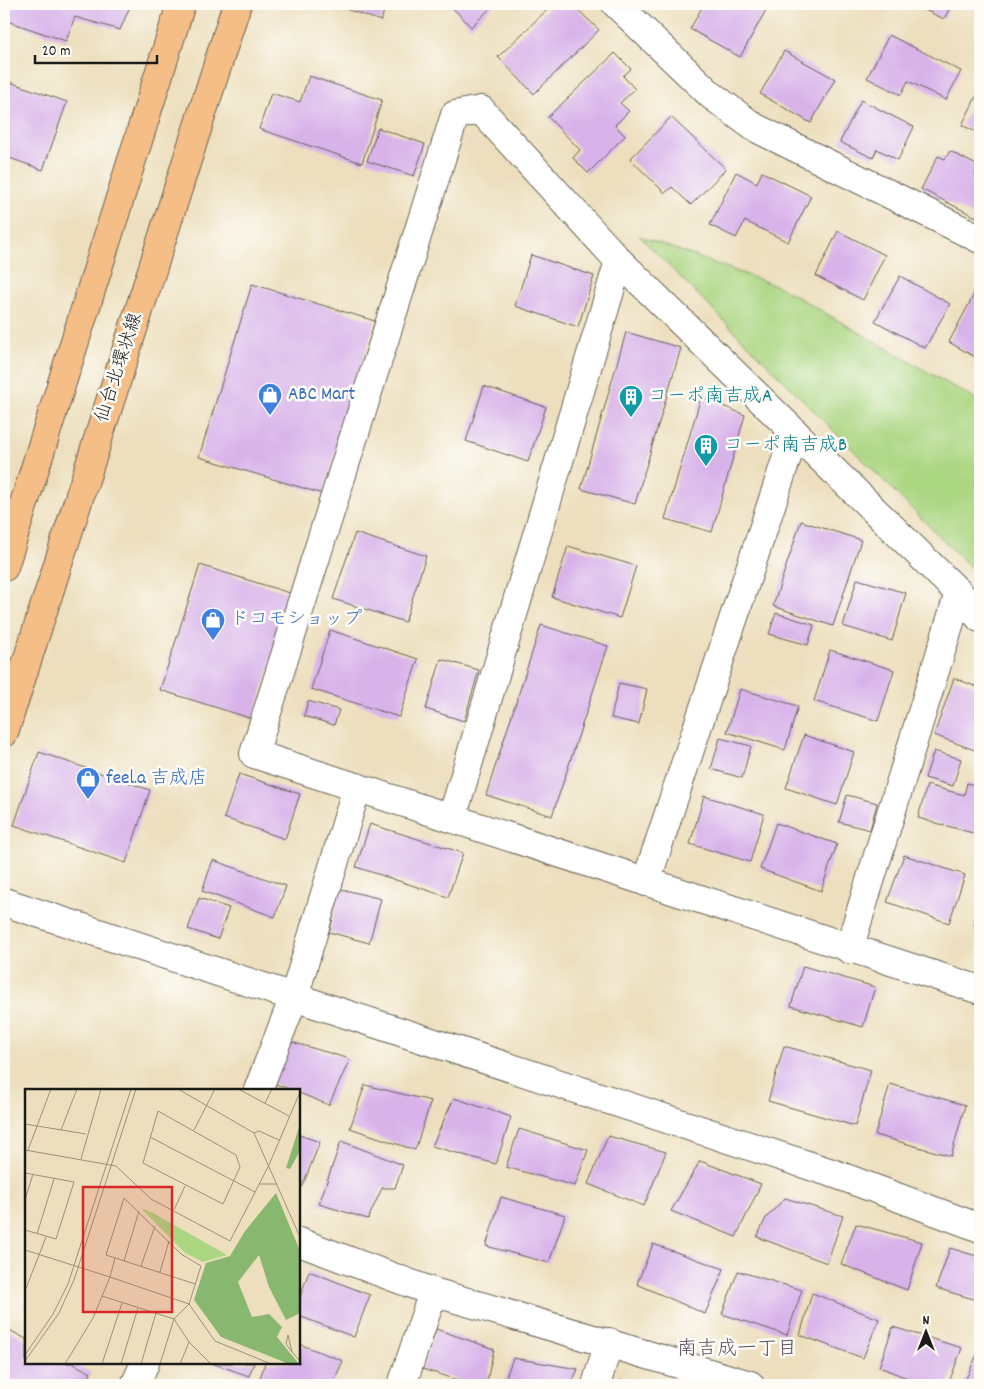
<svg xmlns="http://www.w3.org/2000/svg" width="984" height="1389" font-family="Dekko,'Klee One',sans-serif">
<rect width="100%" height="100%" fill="#fdfcf7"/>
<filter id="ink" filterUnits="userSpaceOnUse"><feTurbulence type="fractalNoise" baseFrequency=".02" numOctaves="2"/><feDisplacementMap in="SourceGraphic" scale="10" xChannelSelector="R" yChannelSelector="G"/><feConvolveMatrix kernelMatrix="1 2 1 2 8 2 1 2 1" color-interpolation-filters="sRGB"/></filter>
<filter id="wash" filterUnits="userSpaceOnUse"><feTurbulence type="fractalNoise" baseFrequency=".0096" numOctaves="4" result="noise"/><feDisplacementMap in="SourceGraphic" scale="20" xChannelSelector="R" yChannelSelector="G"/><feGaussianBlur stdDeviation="1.12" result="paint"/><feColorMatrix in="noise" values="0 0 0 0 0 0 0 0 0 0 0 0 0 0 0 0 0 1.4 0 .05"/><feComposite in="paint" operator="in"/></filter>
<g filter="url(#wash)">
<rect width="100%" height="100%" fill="#eddfbd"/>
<path fill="#abd682" stroke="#64794f" d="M 639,236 L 780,287 L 980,402 L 980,577 Z"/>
<g id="blocks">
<g fill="#d8b3ea">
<path d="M 4,4 L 131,4 L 120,30 L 75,17 L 66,41 L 4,20 Z"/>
<path d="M 331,4 L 386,4 L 381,21 Z"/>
<path d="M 449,4 L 495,4 L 471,27 Z"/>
<path d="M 553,4 L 566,6 L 572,4 L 599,30 L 534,94 L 498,57 Z"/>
<path d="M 704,4 L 755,4 L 766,10 L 740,57 L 690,29 Z"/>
<path d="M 912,4 L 952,4 L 944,19 Z"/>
<path d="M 889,35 L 961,71 L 946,100 L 908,81 L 901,95 L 867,78 Z"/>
<path d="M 784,51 L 835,79 L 811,123 L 760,94 Z"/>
<path d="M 615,53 L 631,69 L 623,76 L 635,89 L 620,103 L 629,111 L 615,125 L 625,136 L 588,173 L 573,158 L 580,150 L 548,117 Z"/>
<path d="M 309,76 L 382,100 L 362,163 L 259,129 L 271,93 L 300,102 Z"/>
<path d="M 4,80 L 67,102 L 43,170 L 4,156 Z"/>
<path d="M 977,95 L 980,96 L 980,134 L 962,125 Z"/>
<path d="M 861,100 L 914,127 L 898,160 L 877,149 L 873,158 L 840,142 Z"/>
<path d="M 671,117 L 726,169 L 691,205 L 672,187 L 665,193 L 630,159 Z"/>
<path d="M 378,128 L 425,144 L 414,176 L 367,161 Z"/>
<path d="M 950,151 L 980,167 L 975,174 L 980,177 L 980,208 L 976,217 L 921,189 L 938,156 L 945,159 Z"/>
<path d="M 736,172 L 757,183 L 762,172 L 811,196 L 788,242 L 745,221 L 736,238 L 710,225 Z"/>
<path d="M 838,231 L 885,255 L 863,300 L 816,276 Z"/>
<path d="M 531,255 L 594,276 L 578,327 L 515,306 Z"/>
<path d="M 900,276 L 950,304 L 925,348 L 875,321 Z"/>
<path d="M 980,283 L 980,360 L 949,342 Z"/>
<path d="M 252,284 L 375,321 L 323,494 L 199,457 Z"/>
<path d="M 626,332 L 681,348 L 635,504 L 581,489 Z"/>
<path d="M 484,386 L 546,407 L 528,462 L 466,441 Z"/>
<path d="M 701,397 L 745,415 L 712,532 L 665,519 Z"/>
<path d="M 801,521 L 861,540 L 833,626 L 773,606 Z"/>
<path d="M 355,533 L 426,556 L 405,622 L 333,599 Z"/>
<path d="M 568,546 L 636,566 L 620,618 L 552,597 Z"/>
<path d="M 200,565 L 293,594 L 253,719 L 160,690 Z"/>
<path d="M 857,579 L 906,593 L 892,641 L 843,626 Z"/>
<path d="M 776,613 L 814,625 L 808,645 L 769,634 Z"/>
<path d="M 541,625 L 608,646 L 552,816 L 486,795 Z"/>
<path d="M 330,630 L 418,659 L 399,717 L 311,689 Z"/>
<path d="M 830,650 L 894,670 L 878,721 L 814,701 Z"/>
<path d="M 441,659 L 479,670 L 464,721 L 426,709 Z"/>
<path d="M 954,678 L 980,688 L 980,752 L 934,735 Z"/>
<path d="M 619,683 L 647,689 L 639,724 L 611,718 Z"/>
<path d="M 740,689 L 798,706 L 785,750 L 727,732 Z"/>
<path d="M 308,701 L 339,710 L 334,725 L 304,716 Z"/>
<path d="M 804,735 L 854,752 L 837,805 L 786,788 Z"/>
<path d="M 720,738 L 751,746 L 742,778 L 711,769 Z"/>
<path d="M 934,751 L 961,759 L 953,786 L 925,778 Z"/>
<path d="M 39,752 L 150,790 L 126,863 L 14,825 Z"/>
<path d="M 239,774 L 300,794 L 285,839 L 224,818 Z"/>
<path d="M 967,783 L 980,787 L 980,835 L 918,818 L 927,785 L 964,795 Z"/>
<path d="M 847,795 L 877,803 L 870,830 L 839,822 Z"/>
<path d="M 704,796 L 764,814 L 750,862 L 690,844 Z"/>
<path d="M 776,823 L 837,844 L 821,891 L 760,869 Z"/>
<path d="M 370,824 L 463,853 L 448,897 L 356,867 Z"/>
<path d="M 904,855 L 965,875 L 949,923 L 887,902 Z"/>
<path d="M 213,860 L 286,886 L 275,917 L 202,891 Z"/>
<path d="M 341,889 L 381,899 L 369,943 L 329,932 Z"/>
<path d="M 199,898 L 229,908 L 218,939 L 188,929 Z"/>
<path d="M 980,907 L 980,927 L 974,925 Z"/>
<path d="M 803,966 L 875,987 L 863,1027 L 791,1006 Z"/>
<path d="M 288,1041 L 350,1059 L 329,1105 L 299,1093 L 299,1090 L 292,1090 L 270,1082 Z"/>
<path d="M 784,1046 L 871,1070 L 855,1126 L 768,1101 Z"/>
<path d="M 890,1084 L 965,1105 L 951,1156 L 875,1135 Z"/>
<path d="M 365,1085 L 431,1101 L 415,1150 L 350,1128 Z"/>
<path d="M 454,1098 L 511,1117 L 496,1164 L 432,1146 Z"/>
<path d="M 519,1129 L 588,1150 L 575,1186 L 506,1167 Z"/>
<path d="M 299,1135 L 320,1142 L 302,1187 L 299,1186 Z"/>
<path d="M 608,1136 L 666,1152 L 644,1206 L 588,1184 Z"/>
<path d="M 341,1141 L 403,1165 L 395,1188 L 382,1188 L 368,1219 L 319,1204 Z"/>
<path d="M 980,1150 L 980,1166 L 975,1165 Z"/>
<path d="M 700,1161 L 761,1184 L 736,1237 L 671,1211 Z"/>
<path d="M 501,1197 L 565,1215 L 549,1263 L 486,1246 Z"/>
<path d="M 785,1198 L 843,1216 L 827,1263 L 757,1237 L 766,1218 Z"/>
<path d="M 856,1224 L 922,1242 L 907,1290 L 841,1264 Z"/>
<path d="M 653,1244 L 724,1269 L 705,1314 L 637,1284 Z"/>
<path d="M 950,1248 L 980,1257 L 980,1301 L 936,1288 Z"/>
<path d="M 309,1271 L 370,1295 L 354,1337 L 299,1316 L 299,1300 Z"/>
<path d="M 738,1271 L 802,1290 L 787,1335 L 722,1314 Z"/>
<path d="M 812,1293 L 879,1319 L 863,1358 L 800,1335 Z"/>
<path d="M 4,1327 L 26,1339 L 26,1363 L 72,1363 L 91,1373 L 85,1385 L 4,1385 Z"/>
<path d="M 893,1327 L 962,1348 L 948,1385 L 925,1385 L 879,1367 Z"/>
<path d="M 436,1329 L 494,1349 L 486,1385 L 475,1385 L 422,1369 Z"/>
<path d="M 299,1344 L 343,1361 L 332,1385 L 281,1385 L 260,1378 L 265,1363 L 299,1363 Z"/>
<path d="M 980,1348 L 980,1385 L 963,1385 Z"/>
<path d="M 513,1358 L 578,1369 L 571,1385 L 503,1385 Z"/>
<path d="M 212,1363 L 254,1363 L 249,1376 Z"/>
<path d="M 621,1380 L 637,1385 L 619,1385 Z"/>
</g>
</g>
</g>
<g filter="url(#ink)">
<use href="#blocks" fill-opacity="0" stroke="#656054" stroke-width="1"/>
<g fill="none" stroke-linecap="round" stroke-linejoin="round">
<defs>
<g id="street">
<path d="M 616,4 L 711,95 L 754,127 L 980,239"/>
<path d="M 980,618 L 959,593 L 619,261 L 481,110 L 455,115 L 254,754 L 980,990"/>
<path d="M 357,787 L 294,997 L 838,1175 L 980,1228"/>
<path d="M 452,818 L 619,261"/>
<path d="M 646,882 L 795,433"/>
<path d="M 4,902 L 294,997 L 258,1090"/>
<path d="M 849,949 L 959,593"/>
<path d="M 299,1242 L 433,1292 L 750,1385"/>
<path d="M 135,1385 L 145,1363"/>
<path d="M 402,1385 L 433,1292"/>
<path d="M 596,1385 L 609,1342"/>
</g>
<g id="primary">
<path d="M 4,567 L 181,4"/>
<path d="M 4,733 L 237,4"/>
</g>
</defs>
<use href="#street" stroke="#656054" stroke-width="30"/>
<use href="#primary" stroke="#656054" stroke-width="30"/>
<use href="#street" stroke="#fff" stroke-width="28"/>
<use href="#primary" stroke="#f6be87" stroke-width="28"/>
</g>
</g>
<defs>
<symbol id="shop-pin" viewBox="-11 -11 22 30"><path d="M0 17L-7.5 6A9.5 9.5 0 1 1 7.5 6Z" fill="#3f7fe0" stroke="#fdfcf7"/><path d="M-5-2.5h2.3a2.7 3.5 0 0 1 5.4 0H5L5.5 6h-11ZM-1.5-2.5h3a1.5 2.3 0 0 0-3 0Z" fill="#fff"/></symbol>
<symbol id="building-pin" viewBox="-11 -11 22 30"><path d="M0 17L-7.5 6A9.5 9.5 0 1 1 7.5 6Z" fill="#0f9aa8" stroke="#fdfcf7"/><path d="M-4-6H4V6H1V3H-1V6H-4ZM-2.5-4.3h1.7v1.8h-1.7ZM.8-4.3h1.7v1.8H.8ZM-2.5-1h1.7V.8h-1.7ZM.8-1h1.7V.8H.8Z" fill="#fff"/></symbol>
</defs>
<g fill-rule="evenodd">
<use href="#shop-pin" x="256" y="381" width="28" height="38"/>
<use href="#building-pin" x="617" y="383" width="28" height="38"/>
<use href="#building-pin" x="692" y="432" width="28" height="38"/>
<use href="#shop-pin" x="199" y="606" width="28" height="38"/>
<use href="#shop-pin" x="74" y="765" width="28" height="38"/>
</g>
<g text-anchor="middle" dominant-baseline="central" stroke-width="5" stroke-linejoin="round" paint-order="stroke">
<g font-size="19" fill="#1c1c1c" stroke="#fdfcf7">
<text transform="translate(120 368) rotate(-72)">仙台北環状線</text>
</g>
<g font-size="19" fill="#366cbe" stroke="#fdfcf7" text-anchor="start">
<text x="288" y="395">ABC Mart</text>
<text x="230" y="620">ドコモショップ</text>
<text x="106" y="779">feel.a 吉成店</text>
</g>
<g font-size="19" fill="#0d838f" stroke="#fdfcf7" text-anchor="start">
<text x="648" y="397">コーポ南吉成A</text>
<text x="724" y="446">コーポ南吉成B</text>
</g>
<g font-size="20" fill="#5e5164" stroke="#fdfcf7">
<text x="737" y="1350">南吉成一丁目</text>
</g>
</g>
<g transform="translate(25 1089)">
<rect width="275" height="275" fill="#eddfbd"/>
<path d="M 116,119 L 128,124 L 202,166 L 178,173 L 160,164 Z" fill="#abd682"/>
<path d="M 275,35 L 275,62 L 265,80 L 261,79 ZM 251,104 L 275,162 L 275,224 L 261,231 L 244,198 L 234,166 L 213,193 L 227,228 L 244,225 L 257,238 L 252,248 L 274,275 L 264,275 L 196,248 L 169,211 L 181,174 L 205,167 L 220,142 Z" fill="#88b770"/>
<path fill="none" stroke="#99917d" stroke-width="1" d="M 153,0 L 229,44 L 275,148M 213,0 L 264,27M 240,14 L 247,0M 133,22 L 211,66 L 215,78 L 198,115 L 118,74 ZM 0,35 L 61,45M 36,41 L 52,0M 169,41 L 190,0M 229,44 L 234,42 L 254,51M 125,48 L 230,103M 0,61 L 91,77 L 126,110 L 205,152 L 244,76 L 275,3M 3,61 L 26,0M 56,70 L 76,0M 0,84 L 49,93 L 31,150 L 0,141M 235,95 L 252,95M 0,111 L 8,85M 149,121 L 160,97M 12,145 L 29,90M 0,161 L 85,188 L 68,229 L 40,275M 90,169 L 85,188 L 164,215 L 190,252 L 246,275M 99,172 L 114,122M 116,177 L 130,137M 135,183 L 144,152M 0,202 L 21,148M 77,207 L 149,230 L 164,253 L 186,275M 267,263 L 263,246 L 261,255 L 267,263 L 275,272M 0,266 L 28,225 L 43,195 L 106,0M 0,272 L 34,224 L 49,191 L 111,0M 77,275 L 97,214M 96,275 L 113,219M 116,275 L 131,224M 135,275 L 149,230 L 164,215 L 176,177 L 156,165 L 99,109 L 81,166 L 170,195M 155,275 L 164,253"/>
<path fill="#d62828" fill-opacity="0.15" stroke="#d62828" stroke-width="2.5" d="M 58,98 L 147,98 L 147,223 L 58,223 Z"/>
<rect width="275" height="275" fill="none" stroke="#1c1c1c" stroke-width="2.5"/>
</g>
<rect width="984" height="1389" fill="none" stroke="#fdfcf7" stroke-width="20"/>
<g transform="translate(926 1332)" stroke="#fdfcf7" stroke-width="4" paint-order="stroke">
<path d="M0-4L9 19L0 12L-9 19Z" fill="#1c1c1c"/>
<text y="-8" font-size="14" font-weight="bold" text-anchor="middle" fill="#1c1c1c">N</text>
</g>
<path d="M35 55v8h122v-8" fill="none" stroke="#1c1c1c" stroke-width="2.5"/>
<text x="42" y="55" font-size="15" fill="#1c1c1c" stroke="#fdfcf7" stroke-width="4" paint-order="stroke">20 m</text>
</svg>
